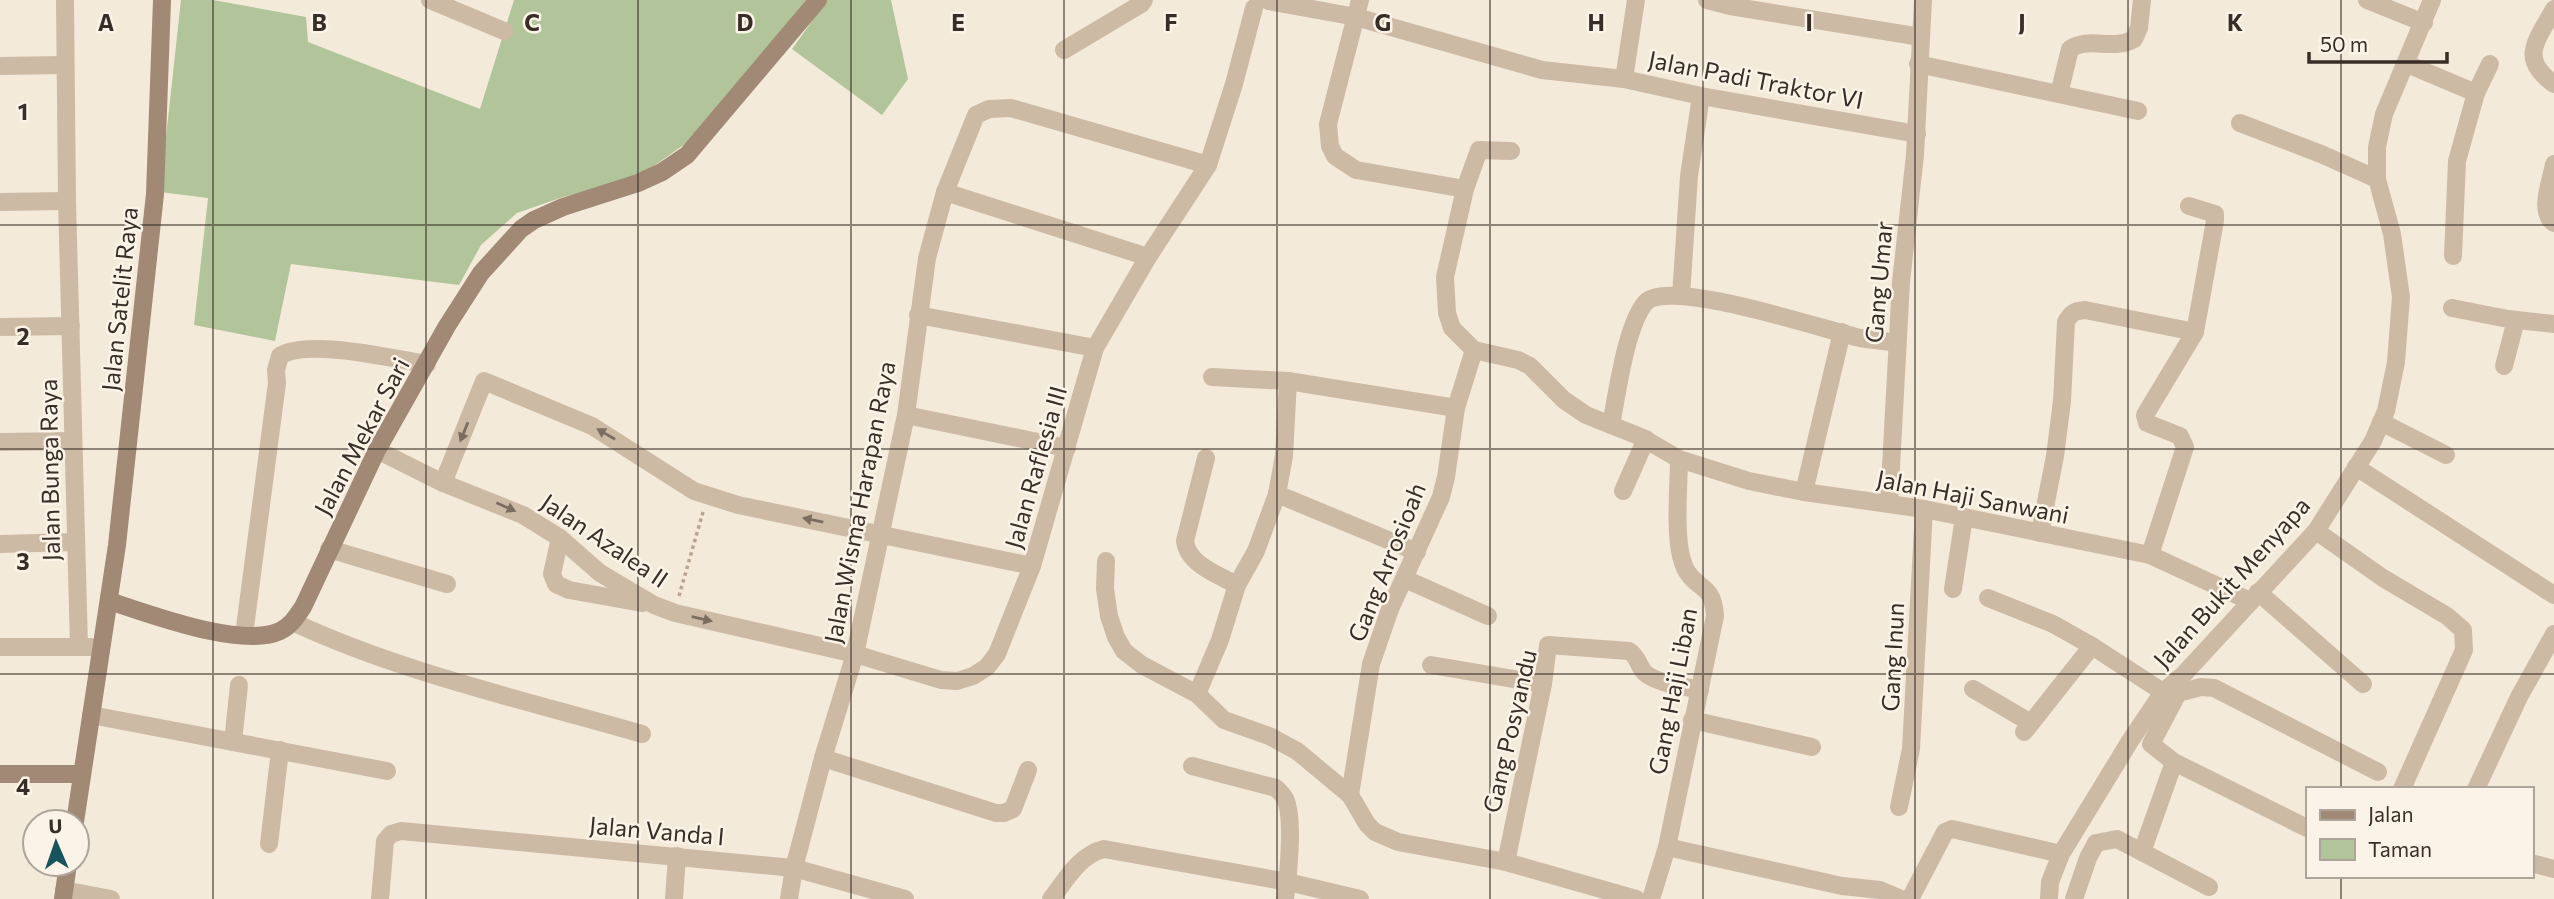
<svg xmlns="http://www.w3.org/2000/svg" width="2554" height="899" font-family="Commissioner,sans-serif">
<rect width="100%" height="100%" fill="#f4eada"/>
<g fill="#b2c499">
<path d="M 181,0 L 213,0 L 306,17 L 308,42 L 480,109 L 514,0 L 807,0 L 686,143 L 650,169 L 606,187 L 563,197 L 517,213 L 481,245 L 459,285 L 291,264 L 275,341 L 194,325 L 208,198 L 160,192 Z"/>
<path d="M 827,0 L 891,0 L 908,79 L 882,115 L 792,49 Z"/>
</g>
<g fill="none" stroke-linecap="round" stroke-linejoin="round">
<path stroke="#b9a48f" stroke-width="3.5" stroke-dasharray="3.5 3.5" stroke-linecap="butt" d="M 679,596 L 703,512"/>
<g stroke="#cdbaa5" stroke-width="18">
<path d="M 65,0 L 67,201 L 79,646"/>
<path d="M 430,0 L 504,31"/>
<path d="M 1360,0 L 1328,124 L 1330,146 L 1335,156 L 1356,170 L 1465,189 L 1445,277 L 1447,313 L 1452,328 L 1474,350 L 1518,360 L 1530,366 L 1564,400 L 1586,415 L 1641,437 L 1679,459 L 1749,481 L 1804,492 L 1924,509 L 2150,555 L 2250,601"/>
<path d="M 1636,0 L 1624,79 L 1701,96 L 1917,134"/>
<path d="M 1707,0 L 1730,6 L 1921,37"/>
<path d="M 2367,0 L 2424,23"/>
<path d="M 1268,1 L 1356,17 L 1542,70 L 1624,79"/>
<path d="M 2554,9 C 2537,41 2518,58 2554,84"/>
<path d="M 1064,50 L 1141,4 L 1144,0"/>
<path d="M 1918,64 L 2138,111"/>
<path d="M 2407,64 L 2476,93 L 2457,161 L 2453,256"/>
<path d="M 0,66 L 65,65"/>
<path d="M 2476,93 L 2490,64"/>
<path d="M 2059,94 L 2070,49 C 2088,36 2114,51 2134,39 L 2139,28 L 2142,0"/>
<path d="M 2240,123 L 2321,154 L 2377,179"/>
<path d="M 2554,164 C 2551,182 2538,211 2554,223"/>
<path d="M 1465,189 L 1479,150 L 1511,151"/>
<path d="M 945,192 L 1148,257"/>
<path d="M 0,202 L 67,201"/>
<path d="M 1681,296 L 1689,176 L 1701,96"/>
<path d="M 2452,308 L 2508,319 L 2554,324"/>
<path d="M 918,315 L 1095,348"/>
<path d="M 0,327 L 71,326"/>
<path d="M 2504,366 L 2516,320"/>
<path d="M 1288,381 L 1456,408"/>
<path d="M 906,415 L 1067,448"/>
<path d="M 2381,422 L 2446,455"/>
<path d="M 1611,425 C 1617,395 1626,324 1646,302 C 1670,278 1825,330 1860,338 C 1872,340 1885,341 1897,343"/>
<path d="M 0,442 L 73,441"/>
<path d="M 377,450 L 443,483 L 523,515 L 560,538 L 600,573 L 654,605 L 675,613 L 855,654 L 941,680 L 957,681 L 973,676 L 987,667 L 997,654 L 1032,566 L 1095,348 L 1148,257 L 1208,165 L 1234,84 L 1254,8"/>
<path d="M 1206,458 L 1185,541 C 1188,565 1219,575 1237,585"/>
<path d="M 2356,467 L 2554,595"/>
<path d="M 443,483 L 484,381 L 592,426 L 694,491 L 738,505 L 1032,566"/>
<path d="M 1623,491 L 1646,439"/>
<path d="M 1804,492 L 1842,332"/>
<path d="M 1277,494 L 1417,552"/>
<path d="M 1889,504 L 1901,282 L 1915,155 L 1923,0"/>
<path d="M 2316,531 L 2383,578 L 2447,616 L 2463,630 L 2464,650 L 2402,789"/>
<path d="M 2040,533 L 2055,456 L 2062,401 L 2066,322 C 2071,313 2074,311 2085,310 L 2195,332"/>
<path d="M 560,538 L 552,574 L 556,584 L 569,590 L 642,603"/>
<path d="M 0,544 L 75,542"/>
<path d="M 329,549 L 447,584"/>
<path d="M 2150,555 L 2185,447 L 2180,436 L 2147,423 L 2145,415 L 2195,332 L 2215,221 L 2215,214 L 2189,206"/>
<path d="M 1106,561 L 1105,589 L 1109,616 L 1116,637 L 1124,651 L 1142,665 L 1197,694 L 1224,720 L 1269,736 L 1297,751 L 1350,795 L 1367,824 L 1375,832 L 1398,842 L 1506,862 L 1636,899"/>
<path d="M 1405,579 L 1488,616"/>
<path d="M 1953,589 L 1964,517"/>
<path d="M 2258,592 L 2363,684"/>
<path d="M 1988,598 L 2053,624 L 2092,646 L 2163,692"/>
<path d="M 293,622 C 399,672 528,701 642,734"/>
<path d="M 244,635 L 277,383 L 276,370 L 280,356 C 307,338 394,359 427,364"/>
<path d="M 0,647 L 91,647"/>
<path d="M 1431,665 L 1543,684"/>
<path d="M 1973,689 L 2031,723"/>
<path d="M 1197,694 L 1220,640 L 1237,585 L 1256,551 L 1277,494 L 1284,456 L 1288,381 L 1212,377"/>
<path d="M 91,715 L 387,771"/>
<path d="M 1692,720 L 1812,747"/>
<path d="M 2024,732 L 2092,646"/>
<path d="M 233,742 L 239,685"/>
<path d="M 823,758 L 996,813 L 1004,813 L 1013,809 L 1028,770"/>
<path d="M 2174,762 L 2151,744 L 2178,693 L 2201,687 L 2214,688 L 2378,772"/>
<path d="M 1192,766 L 1276,788 C 1279,791 1282,794 1284,797 C 1295,813 1288,879 1285,899"/>
<path d="M 2476,789 L 2519,697 L 2554,634"/>
<path d="M 1350,795 L 1371,664 L 1390,609 L 1441,497 L 1446,477 L 1456,408 L 1474,350"/>
<path d="M 1899,807 L 1911,749 L 1924,509"/>
<path d="M 269,844 L 280,750"/>
<path d="M 1667,847 L 1842,886 L 1880,890 L 1901,899"/>
<path d="M 2142,852 L 2174,762 L 2307,828"/>
<path d="M 1506,862 L 1543,684 L 1548,645 L 1629,651 C 1638,656 1638,666 1645,673 C 1658,684 1684,686 1700,690"/>
<path d="M 2531,863 L 2554,869"/>
<path d="M 64,890 L 111,899"/>
<path d="M 380,899 L 385,841 L 391,834 L 401,831 L 794,868 L 905,899"/>
<path d="M 674,899 L 677,856"/>
<path d="M 789,899 L 794,868 L 823,758 L 855,654 L 906,415 L 927,258 L 945,192 L 976,115 L 989,109 L 1011,108 L 1208,165"/>
<path d="M 1051,899 C 1066,880 1079,855 1104,849 L 1288,882 L 1360,899"/>
<path d="M 1651,899 L 1667,847 L 1715,616 C 1713,582 1696,591 1685,568 C 1673,543 1679,487 1679,459"/>
<path d="M 1910,899 L 1945,832 L 1952,829 L 2061,854"/>
<path d="M 2049,899 L 2050,882 L 2061,854 L 2130,741 L 2163,692 L 2183,675 L 2316,531 L 2373,441 L 2386,411 L 2396,362 L 2401,297 L 2392,234 L 2377,179 L 2377,147 L 2384,114 L 2432,0"/>
<path d="M 2074,899 L 2088,858 L 2096,843 L 2117,839 L 2209,887"/>
</g>
<g stroke="#a18976" stroke-width="18">
<path d="M 109,601 C 150,614 241,649 280,631 C 291,626 296,617 303,607 L 377,450 L 447,326 L 481,273 L 521,229 L 534,220 L 563,207 L 638,183 L 662,172 L 687,155 L 818,0"/>
<path d="M 0,774 L 82,774"/>
<path d="M 75,822 L 117,545 L 155,194 L 162,0"/>
<path d="M 63,899 L 68,864"/>
</g>
</g>
<defs><path id="oneway-solid" d="M-6-.8H1V-3.2L6.5 0L1 3.2V.8H-6Z" transform="scale(1.75)"/></defs>
<g fill="#7b6d60">
<use href="#oneway-solid" transform="translate(464 432) rotate(112)"/>
<use href="#oneway-solid" transform="translate(606 434) rotate(-150)"/>
<use href="#oneway-solid" transform="translate(506 507) rotate(24)"/>
<use href="#oneway-solid" transform="translate(813 520) rotate(-169)"/>
<use href="#oneway-solid" transform="translate(702 619) rotate(13)"/>
</g>
<path fill="none" stroke="#382e27" stroke-width="2" stroke-opacity="0.55" d="M 213,0 L 213,899M 426,0 L 426,899M 638,0 L 638,899M 851,0 L 851,899M 1064,0 L 1064,899M 1277,0 L 1277,899M 1490,0 L 1490,899M 1703,0 L 1703,899M 1915,0 L 1915,899M 2128,0 L 2128,899M 2341,0 L 2341,789M 0,225 L 2554,225M 0,449 L 2554,449M 0,674 L 2554,674M 2341,876 L 2341,899"/>
<g text-anchor="middle" dominant-baseline="central" stroke-width="5" stroke-linejoin="round" paint-order="stroke">
<g font-size="24" fill="#382e27" stroke="#fbf3e7">
<text transform="translate(1756 79) rotate(11)">Jalan Padi Traktor VI</text>
<text transform="translate(1878 282) rotate(-85)">Gang Umar</text>
<text transform="translate(119 299) rotate(-84)">Jalan Satelit Raya</text>
<text transform="translate(361 436) rotate(-62)">Jalan Mekar Sari</text>
<text transform="translate(1035 467) rotate(-74)">Jalan Raflesia III</text>
<text transform="translate(49 470) rotate(-91)">Jalan Bunga Raya</text>
<text transform="translate(1973 496) rotate(11)">Jalan Haji Sanwani</text>
<text transform="translate(859 502) rotate(-79)">Jalan Wisma Harapan Raya</text>
<text transform="translate(605 540) rotate(34)">Jalan Azalea II</text>
<text transform="translate(1386 562) rotate(-68)">Gang Arrosioah</text>
<text transform="translate(2231 582) rotate(-48)">Jalan Bukit Menyapa</text>
<text transform="translate(1892 657) rotate(-87)">Gang Inun</text>
<text transform="translate(1672 691) rotate(-79)">Gang Haji Liban</text>
<text transform="translate(1509 731) rotate(-77)">Gang Posyandu</text>
<text transform="translate(657 830) rotate(5)">Jalan Vanda I</text>
</g>
</g>
<g font-size="23" text-anchor="middle" font-weight="bold" fill="#382e27" stroke="#fbf3e7" stroke-width="5" stroke-linejoin="round" paint-order="stroke">
<text x="106" y="31">A</text>
<text x="319" y="31">B</text>
<text x="532" y="31">C</text>
<text x="745" y="31">D</text>
<text x="958" y="31">E</text>
<text x="1171" y="31">F</text>
<text x="1383" y="31">G</text>
<text x="1596" y="31">H</text>
<text x="1809" y="31">I</text>
<text x="2022" y="31">J</text>
<text x="2235" y="31">K</text>
<text x="23" y="120">1</text>
<text x="23" y="345">2</text>
<text x="23" y="570">3</text>
<text x="23" y="795">4</text>
</g>
<rect x="2306" y="787" width="228" height="91" fill="#fbf3e7" stroke="#ada49a" stroke-width="2"/>
<rect x="2320" y="810" width="35" height="10" fill="#a18976" stroke="#ada49a" stroke-width="2"/>
<text x="2368" y="822" font-size="21" fill="#382e27">Jalan</text>
<rect x="2320" y="839" width="35" height="21" fill="#b2c499" stroke="#ada49a" stroke-width="2"/>
<text x="2368" y="857" font-size="21" fill="#382e27">Taman</text>
<g transform="translate(56 843) rotate(358)"><circle r="33" fill="#fbf3e7" stroke="#ada49a" stroke-width="2"/>
<path d="M0-5L12 26L0 18L-12 26Z" fill="#18545e"/>
<text y="-10" font-size="19" font-weight="bold" text-anchor="middle" fill="#382e27">U</text>
</g>
<path d="M2309 52v10h138v-10" fill="none" stroke="#382e27" stroke-width="3.5"/>
<text x="2320" y="52" font-size="21" fill="#382e27" stroke="#fbf3e7" stroke-width="5" paint-order="stroke">50 m</text>
</svg>
